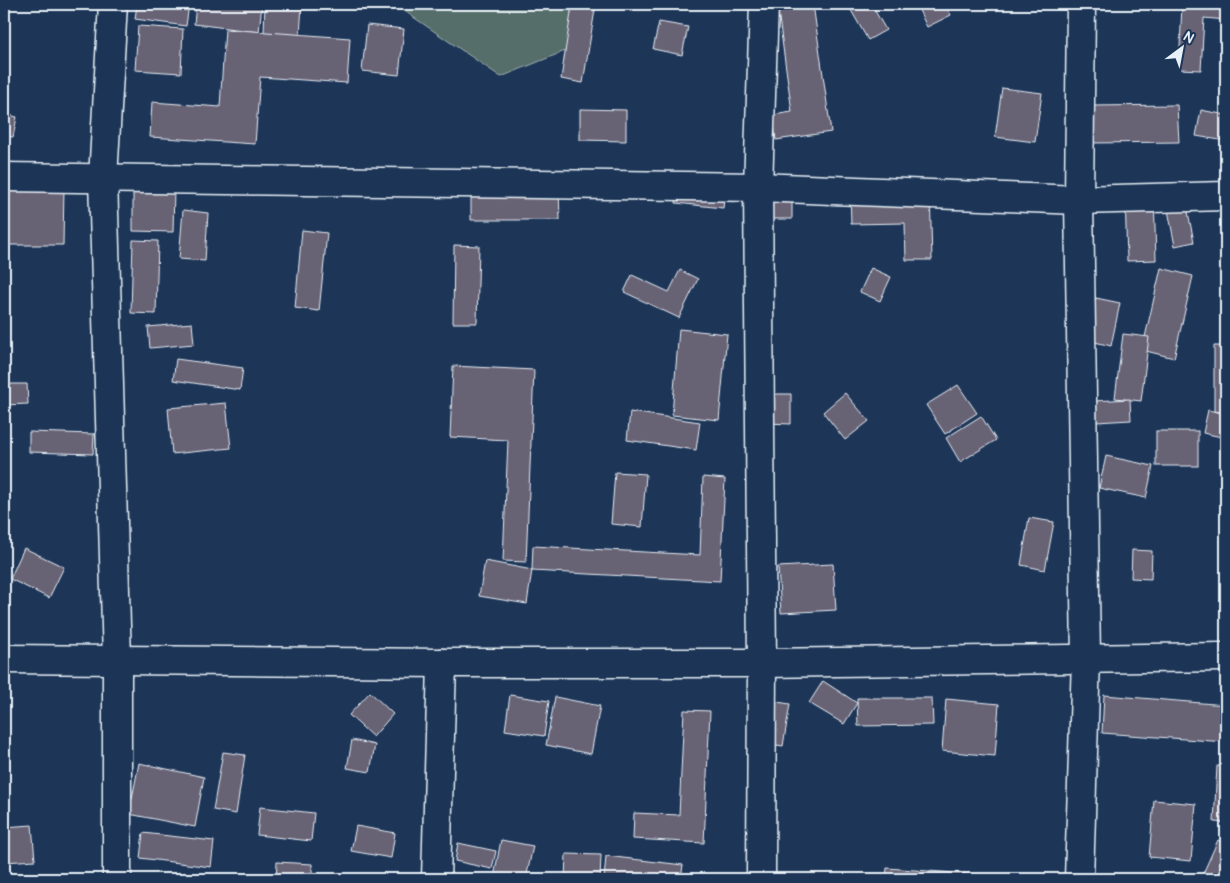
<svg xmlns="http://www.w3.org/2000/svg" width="1230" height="883" font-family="Pangolin,sans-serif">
<rect width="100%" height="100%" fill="#1d3557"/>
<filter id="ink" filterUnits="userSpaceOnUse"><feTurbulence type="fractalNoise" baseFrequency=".02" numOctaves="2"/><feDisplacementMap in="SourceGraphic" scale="10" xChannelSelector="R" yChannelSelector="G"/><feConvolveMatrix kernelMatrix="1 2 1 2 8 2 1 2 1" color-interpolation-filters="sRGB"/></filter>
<g filter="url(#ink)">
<path fill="#566e6a" stroke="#9fb0b1" d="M 401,4 L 571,4 L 570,49 L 501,77 L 400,8 Z"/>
<g fill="#686275" stroke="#e8f1f8">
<path d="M 4,4 L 11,4 L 4,29 Z"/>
<path d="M 137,4 L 189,4 L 186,26 L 135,19 Z"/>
<path d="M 196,4 L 229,4 L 249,6 L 250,4 L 262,4 L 259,32 L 194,24 Z"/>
<path d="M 265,4 L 302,4 L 300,36 L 264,33 Z"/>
<path d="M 777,4 L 813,4 L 831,132 L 776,140 L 773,115 L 792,112 Z"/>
<path d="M 851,4 L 871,4 L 886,30 L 868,40 L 848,5 Z"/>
<path d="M 916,4 L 945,4 L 951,15 L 927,27 Z"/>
<path d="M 1182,4 L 1226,4 L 1226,20 L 1204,18 L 1201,70 L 1179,69 Z"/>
<path d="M 572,6 L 595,10 L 583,83 L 561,79 Z"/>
<path d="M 659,22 L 688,27 L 682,55 L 653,49 Z"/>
<path d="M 367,25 L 404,29 L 399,75 L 362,71 Z"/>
<path d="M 138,26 L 183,29 L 181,73 L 135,70 Z"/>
<path d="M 225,29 L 350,38 L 347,83 L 260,77 L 255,144 L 150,137 L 152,102 L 220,107 Z"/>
<path d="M 1002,88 L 1042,93 L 1035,142 L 995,137 Z"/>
<path d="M 1177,105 L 1179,142 L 1091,143 L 1091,106 Z"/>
<path d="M 580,109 L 626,110 L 626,141 L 580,140 Z"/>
<path d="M 1201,110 L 1226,115 L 1226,141 L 1196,136 Z"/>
<path d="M 4,114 L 17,117 L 13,137 L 4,136 Z"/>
<path d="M 679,178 L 726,183 L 723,208 L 676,203 Z"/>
<path d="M 4,185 L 64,186 L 63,245 L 4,245 Z"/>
<path d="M 133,187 L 174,188 L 173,232 L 133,231 Z"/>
<path d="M 471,189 L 559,189 L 560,220 L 471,220 Z"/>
<path d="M 930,189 L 932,260 L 906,260 L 905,223 L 851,224 L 850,190 Z"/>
<rect x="770" y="191" width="22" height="28"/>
<path d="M 1125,194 L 1154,194 L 1156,260 L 1127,261 Z"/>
<path d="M 1186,202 L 1194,242 L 1175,246 L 1167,205 Z"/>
<path d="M 183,210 L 208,213 L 205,261 L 179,259 Z"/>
<path d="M 302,230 L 327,233 L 319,311 L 295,308 Z"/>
<path d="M 133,240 L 158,241 L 156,314 L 131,313 Z"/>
<path d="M 454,245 L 479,246 L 477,323 L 453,323 Z"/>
<path d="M 871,268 L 891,277 L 880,301 L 860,292 Z"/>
<path d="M 1161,268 L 1193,276 L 1174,358 L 1142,350 Z"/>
<path d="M 680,270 L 698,279 L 679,318 L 624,292 L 632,275 L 669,292 Z"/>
<path d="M 1096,298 L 1120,303 L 1111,346 L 1087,340 Z"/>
<path d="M 192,323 L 194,344 L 150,348 L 148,327 Z"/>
<path d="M 679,329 L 727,334 L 719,420 L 672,415 Z"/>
<path d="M 1123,334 L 1149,337 L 1141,401 L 1115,398 Z"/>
<path d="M 1214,346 L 1226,346 L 1226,396 L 1222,396 L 1222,412 L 1214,411 Z"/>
<path d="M 176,359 L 243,368 L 240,390 L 173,380 Z"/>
<path d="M 453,366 L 534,370 L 526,562 L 503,561 L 508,440 L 450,437 Z"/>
<path d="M 4,384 L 27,384 L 28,404 L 4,405 Z"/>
<path d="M 958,385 L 977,413 L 945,434 L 926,405 Z"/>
<path d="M 845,393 L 869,421 L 845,440 L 823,412 Z"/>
<path d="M 767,394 L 791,394 L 791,424 L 766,423 Z"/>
<path d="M 1130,399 L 1131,420 L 1096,422 L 1094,401 Z"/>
<path d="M 226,403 L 231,448 L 172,454 L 168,408 Z"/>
<path d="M 1208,410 L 1226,414 L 1226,438 L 1203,433 Z"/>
<path d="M 630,412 L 700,422 L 696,450 L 627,440 Z"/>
<path d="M 981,416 L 996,440 L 960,462 L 946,438 Z"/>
<rect x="1156" y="431" width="42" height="35"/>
<path d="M 29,432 L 94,434 L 93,454 L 29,452 Z"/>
<path d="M 1106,456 L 1153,466 L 1146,498 L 1099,488 Z"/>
<path d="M 615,472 L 646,474 L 642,527 L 611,524 Z"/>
<path d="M 703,477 L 725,479 L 720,581 L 532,571 L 533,546 L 700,555 Z"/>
<path d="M 1029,518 L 1054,522 L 1045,570 L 1021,565 Z"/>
<path d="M 24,548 L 64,567 L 49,598 L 10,579 Z"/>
<path d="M 1132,550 L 1152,551 L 1151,579 L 1131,578 Z"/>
<path d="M 485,561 L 532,570 L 527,604 L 479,596 Z"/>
<path d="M 833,564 L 836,610 L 781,613 L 778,567 Z"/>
<path d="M 823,681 L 857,703 L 844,724 L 809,703 Z"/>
<path d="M 370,692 L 393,714 L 373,737 L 349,715 Z"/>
<path d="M 510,695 L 549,701 L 544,736 L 505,730 Z"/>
<path d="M 1104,695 L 1226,705 L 1226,742 L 1102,733 Z"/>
<path d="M 555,697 L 600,706 L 591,754 L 546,745 Z"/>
<path d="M 857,698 L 932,698 L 933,725 L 858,726 Z"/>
<path d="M 946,699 L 999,704 L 995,756 L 942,751 Z"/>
<path d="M 771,701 L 790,704 L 783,746 L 764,743 Z"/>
<path d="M 684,710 L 710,711 L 704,843 L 633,839 L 634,813 L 679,815 Z"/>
<path d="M 352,740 L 375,745 L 370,772 L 347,768 Z"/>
<path d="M 223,752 L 245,755 L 236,814 L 213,810 Z"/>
<path d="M 139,763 L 204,777 L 195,827 L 129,814 Z"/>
<path d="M 1217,766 L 1226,766 L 1226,823 L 1214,822 Z"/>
<path d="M 1154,800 L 1196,804 L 1191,861 L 1149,857 Z"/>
<path d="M 260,807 L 314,813 L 311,841 L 257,835 Z"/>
<path d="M 32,825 L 35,860 L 4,862 L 4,827 Z"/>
<path d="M 356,826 L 395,833 L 391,858 L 351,851 Z"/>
<path d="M 143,833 L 214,841 L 211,867 L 140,858 Z"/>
<path d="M 501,840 L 533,846 L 526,879 L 505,879 L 494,877 Z"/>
<path d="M 1218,840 L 1226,844 L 1226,879 L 1203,879 L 1201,878 Z"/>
<path d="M 458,843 L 496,851 L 492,869 L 455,861 Z"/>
<path d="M 566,854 L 601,855 L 600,879 L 565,879 Z"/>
<path d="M 606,856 L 683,865 L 681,879 L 604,879 Z"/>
<path d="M 277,862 L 312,864 L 312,879 L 276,879 Z"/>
<path d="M 887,868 L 996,876 L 996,879 L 886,879 Z"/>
</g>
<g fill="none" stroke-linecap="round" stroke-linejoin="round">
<defs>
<g id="minor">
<path d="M 113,4 L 103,178 L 117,660 L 117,879"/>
<path d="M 4,177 L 758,187 L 1079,200 L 1226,196"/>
<path d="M 4,659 L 442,663 L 762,663 L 1226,657"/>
<path d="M 436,879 L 442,663"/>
<path d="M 761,879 L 762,663 L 758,187 L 764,4"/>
<path d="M 1079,879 L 1086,658 L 1079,200 L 1081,4"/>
</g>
</defs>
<use href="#minor" stroke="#e8f1f8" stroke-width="31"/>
<use href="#minor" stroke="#1d3557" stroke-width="28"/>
</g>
</g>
<rect width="1230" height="883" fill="none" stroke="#1d3557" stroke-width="20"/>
<rect x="10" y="10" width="1210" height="863" fill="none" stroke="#e8f1f8" stroke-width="2" filter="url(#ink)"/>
<g transform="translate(1182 48) rotate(32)" stroke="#1d3557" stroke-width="4" paint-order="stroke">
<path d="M0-4L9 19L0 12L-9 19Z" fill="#e8f1f8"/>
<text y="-8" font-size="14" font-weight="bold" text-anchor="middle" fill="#e8f1f8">N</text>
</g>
</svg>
